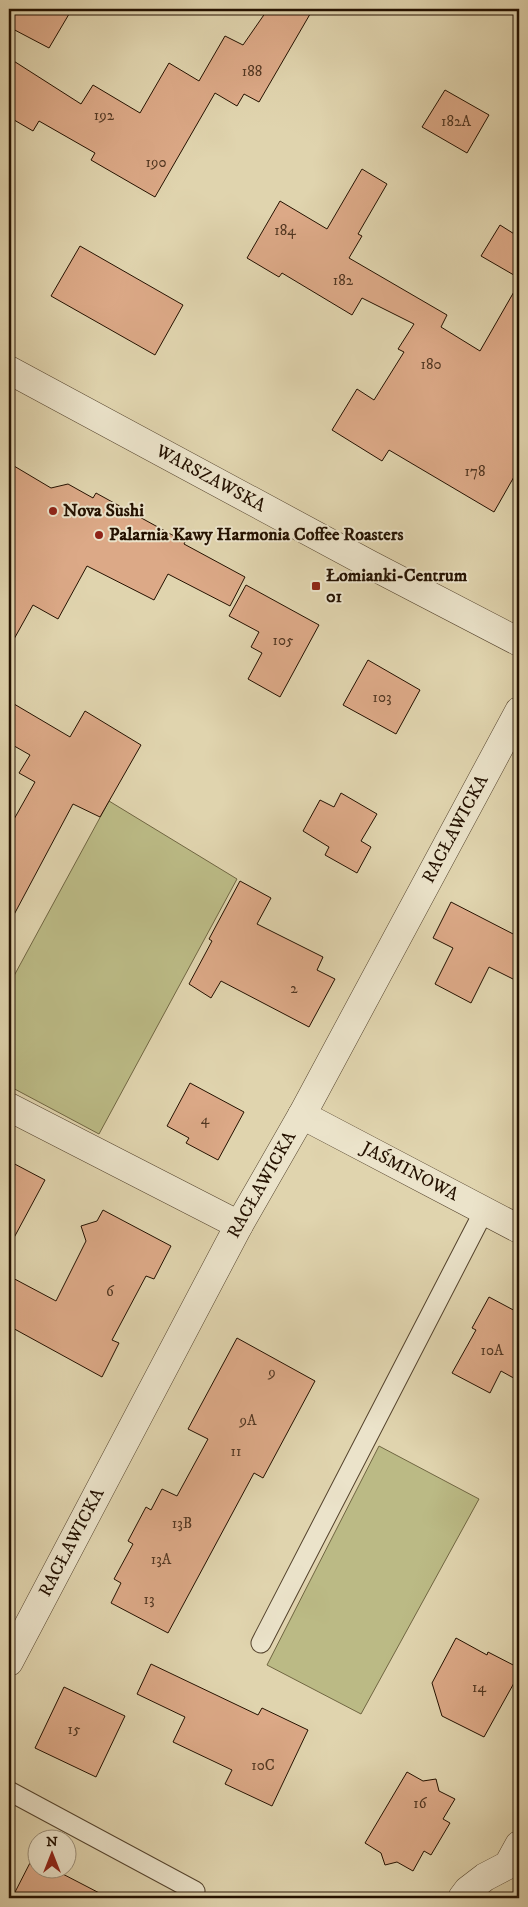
<svg xmlns="http://www.w3.org/2000/svg" width="528" height="1907" font-family="'IM FELL DW Pica',serif">
<rect width="100%" height="100%" fill="#e0d4ae"/>
<filter id="stains"><feTurbulence type="fractalNoise" baseFrequency=".004" numOctaves="4"/><feColorMatrix values="0 0 0 0 .2 0 0 0 0 .09 0 0 0 0 .02 0 0 0 .5 -.17"/></filter>
<radialGradient id="worn" r=".72"><stop offset=".6" stop-color="#630" stop-opacity="0"/><stop offset="1" stop-color="#630" stop-opacity=".3"/></radialGradient>
<g fill="#bbba85" stroke="#706642">
<path d="M 109,801 L 237,879 L 99,1134 L 9,1086 L 9,985 Z"/>
<path d="M 379,1446 L 479,1499 L 361,1714 L 267,1665 Z"/>
</g>
<g fill="#dca987" stroke="#241100">
<path d="M 9,9 L 72,9 L 49,48 L 9,27 Z"/>
<path d="M 268,9 L 313,9 L 259,102 L 244,94 L 237,106 L 215,93 L 155,197 L 91,160 L 95,153 L 39,121 L 33,131 L 9,117 L 9,58 L 81,104 L 93,85 L 140,113 L 169,63 L 199,81 L 225,36 L 243,45 Z"/>
<path d="M 445,90 L 489,115 L 467,153 L 422,127 Z"/>
<path d="M 362,169 L 387,184 L 358,234 L 362,236 L 349,258 L 447,315 L 441,327 L 480,351 L 519,283 L 519,468 L 494,512 L 389,450 L 382,461 L 332,430 L 357,389 L 374,400 L 404,352 L 398,349 L 414,324 L 362,298 L 352,315 L 282,273 L 279,277 L 247,258 L 280,201 L 327,229 Z"/>
<path d="M 500,225 L 519,237 L 519,278 L 481,256 Z"/>
<path d="M 80,246 L 183,305 L 155,355 L 51,296 Z"/>
<path d="M 9,463 L 51,488 L 68,484 L 93,498 L 96,493 L 185,542 L 184,544 L 245,577 L 230,606 L 168,574 L 154,600 L 87,566 L 58,619 L 33,605 L 9,648 Z"/>
<path d="M 246,585 L 319,625 L 280,697 L 248,679 L 262,653 L 251,647 L 259,632 L 229,616 Z"/>
<path d="M 368,660 L 420,690 L 396,734 L 343,705 Z"/>
<path d="M 9,701 L 70,737 L 85,711 L 141,745 L 100,817 L 73,804 L 9,924 L 9,828 L 35,782 L 19,773 L 30,755 L 9,743 Z"/>
<path d="M 341,793 L 377,814 L 361,841 L 371,847 L 357,873 L 325,855 L 329,847 L 303,831 L 320,800 L 334,807 Z"/>
<path d="M 240,881 L 271,898 L 257,924 L 323,957 L 317,970 L 335,979 L 309,1027 L 221,981 L 211,998 L 189,984 L 212,941 L 209,939 Z"/>
<path d="M 451,902 L 519,937 L 519,982 L 489,967 L 471,1003 L 435,984 L 453,948 L 433,938 Z"/>
<path d="M 190,1083 L 244,1112 L 218,1160 L 186,1143 L 189,1138 L 167,1126 Z"/>
<path d="M 9,1161 L 45,1180 L 9,1247 Z"/>
<path d="M 103,1210 L 171,1246 L 154,1279 L 146,1276 L 112,1340 L 119,1343 L 102,1377 L 9,1326 L 9,1276 L 56,1301 L 86,1241 L 81,1226 L 97,1221 Z"/>
<path d="M 489,1297 L 519,1313 L 519,1381 L 501,1371 L 490,1393 L 452,1373 L 476,1330 L 472,1328 Z"/>
<path d="M 237,1338 L 315,1381 L 263,1478 L 254,1473 L 168,1633 L 111,1603 L 121,1583 L 114,1579 L 133,1544 L 128,1541 L 146,1507 L 151,1510 L 162,1489 L 177,1496 L 208,1439 L 188,1429 Z"/>
<path d="M 456,1638 L 487,1655 L 488,1652 L 519,1668 L 519,1674 L 484,1737 L 442,1716 L 432,1683 Z"/>
<path d="M 151,1664 L 258,1715 L 262,1708 L 308,1730 L 272,1806 L 225,1784 L 232,1770 L 173,1742 L 185,1717 L 137,1694 Z"/>
<path d="M 64,1687 L 125,1716 L 96,1777 L 35,1748 Z"/>
<path d="M 407,1772 L 423,1781 L 436,1779 L 439,1791 L 455,1799 L 443,1819 L 450,1823 L 431,1855 L 424,1851 L 413,1871 L 397,1862 L 385,1865 L 381,1853 L 365,1843 Z"/>
<path d="M 33,1857 L 38,1860 L 38,1870 L 55,1870 L 109,1898 L 12,1898 Z"/>
</g>
<g fill="none" stroke-linecap="round" stroke-linejoin="round">
<defs>
<g id="service">
<path d="M 261,1643 L 484,1211"/>
<path d="M 9,1791 L 195,1891"/>
</g>
<g id="minor">
<path d="M 9,1107 L 239,1225"/>
<path id="s1" d="M 302,1115 L 519,1229"/>
<path id="s2" d="M 9,1662 L 239,1225 L 302,1115 L 519,711"/>
<path d="M 462,1898 L 468,1890 L 485,1877 L 508,1865 L 519,1845"/>
</g>
<g id="tertiary">
<path id="s3" d="M 9,370 L 369,564 L 519,642"/>
</g>
</defs>
<use href="#service" stroke="#53422c" stroke-width="21"/>
<use href="#minor" stroke="#53422c" stroke-width="29"/>
<use href="#tertiary" stroke="#53422c" stroke-width="29"/>
<use href="#service" stroke="#ebe3ca" stroke-width="19"/>
<use href="#minor" stroke="#ebe3ca" stroke-width="28"/>
<use href="#tertiary" stroke="#ebe3ca" stroke-width="28"/>
</g>
<g fill="#8f2418" stroke="#ebe3ca" stroke-width="2">
<circle cx="53" cy="511" r="5"/>
<circle cx="99" cy="535" r="5"/>
<rect x="311" y="581" width="10" height="10" rx="2.5"/>
</g>
<g text-anchor="middle" dominant-baseline="central" stroke-width="4" stroke-linejoin="round" paint-order="stroke">
<g font-size="15" fill="#523722">
<text x="252" y="71">188</text>
<text x="104" y="115">192</text>
<text x="456" y="121">182A</text>
<text x="156" y="162">190</text>
<text x="285" y="230">184</text>
<text x="343" y="280">182</text>
<text x="431" y="364">180</text>
<text x="475" y="471">178</text>
<text x="283" y="640">105</text>
<text x="382" y="697">103</text>
<text x="294" y="988">2</text>
<text x="205" y="1119">4</text>
<text x="110" y="1291">6</text>
<text x="492" y="1350">10A</text>
<text x="272" y="1372">9</text>
<text x="248" y="1420">9A</text>
<text x="236" y="1451">11</text>
<text x="182" y="1523">13B</text>
<text x="161" y="1559">13A</text>
<text x="149" y="1599">13</text>
<text x="479" y="1687">14</text>
<text x="74" y="1729">15</text>
<text x="263" y="1765">10C</text>
<text x="420" y="1803">16</text>
</g>
<g font-size="18" fill="#241100" stroke="#ebe3ca">
<text stroke="none"><textPath href="#s3" startOffset="229">WARSZAWSKA</textPath></text>
<text stroke="none"><textPath href="#s2" startOffset="945">RACŁAWICKA</textPath></text>
<text stroke="none"><textPath href="#s1" startOffset="122">JAŚMINOWA</textPath></text>
<text stroke="none"><textPath href="#s2" startOffset="540">RACŁAWICKA</textPath></text>
<text stroke="none"><textPath href="#s2" startOffset="135">RACŁAWICKA</textPath></text>
</g>
<g font-size="18" font-weight="bold" fill="#241100" stroke="#ebe3ca" text-anchor="start">
<text x="63" y="511">Nova Sushi</text>
<text x="109" y="535">Palarnia Kawy Harmonia Coffee Roasters</text>
<text x="326" y="576">Łomianki-Centrum<tspan x="326" dy="21">01</tspan></text>
</g>
</g>
<rect width="528" height="1907" fill="none" stroke="#e0d4ae" stroke-width="30"/>
<rect x="10" y="10" width="508" height="1887" fill="none" stroke="#241100" stroke-width="2.5"/>
<rect x="15" y="15" width="498" height="1877" fill="none" stroke="#241100"/>
<g transform="translate(52 1854)"><circle r="24" fill="#ebe3ca" stroke="#9b8f79"/>
<path d="M0-4L9 19L0 12L-9 19Z" fill="#8f2418"/>
<text y="-8" font-size="14" font-weight="bold" text-anchor="middle" fill="#241100">N</text>
</g>
<rect width="100%" height="100%" filter="url(#stains)"/>
<rect width="100%" height="100%" fill="url(#worn)"/>
</svg>
